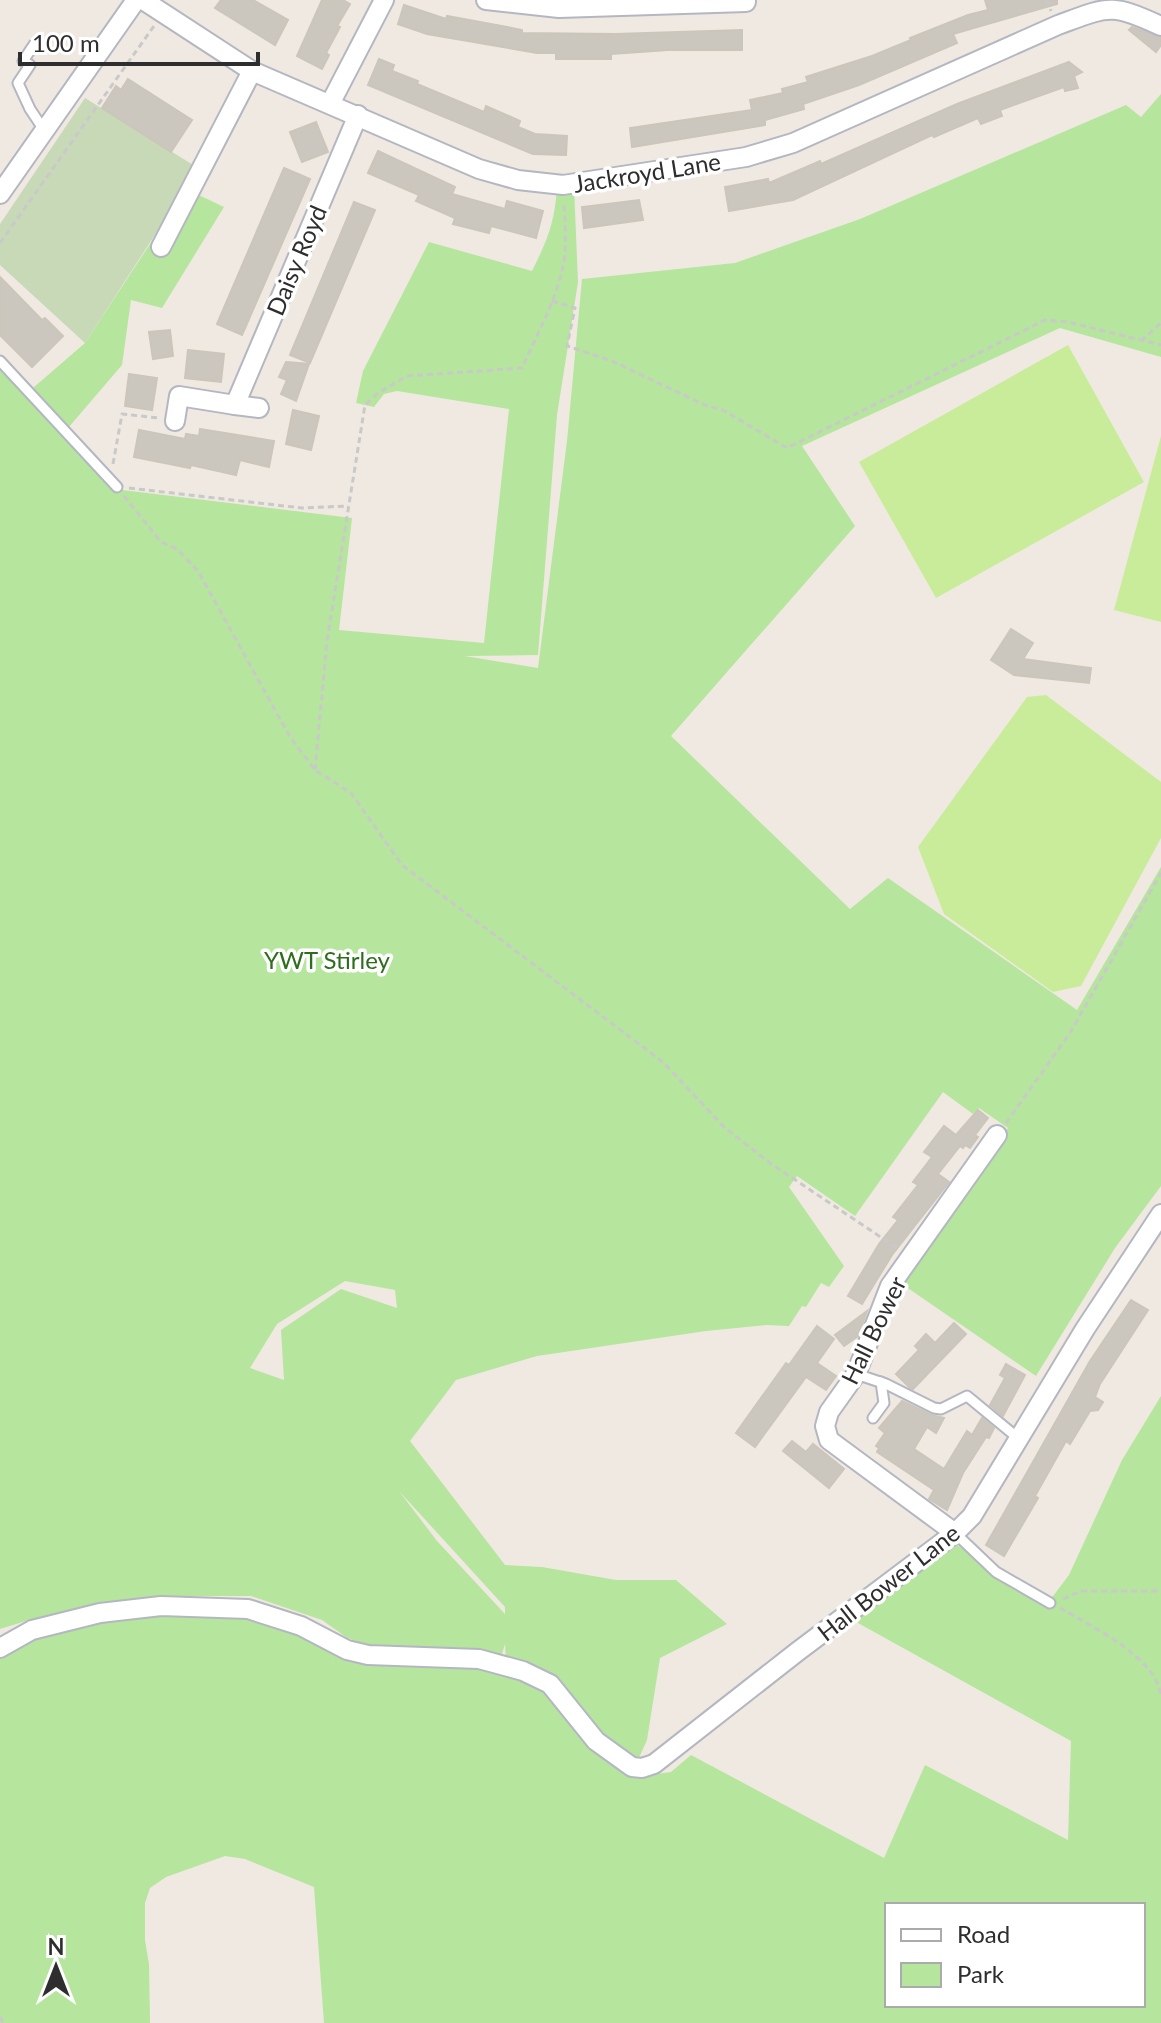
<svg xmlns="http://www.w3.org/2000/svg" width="1161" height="2023" font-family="Lato,sans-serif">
<rect width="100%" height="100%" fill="#efe9e1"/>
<g fill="#b6e59e" fill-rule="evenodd">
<path d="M 1161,94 L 1161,357 L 1060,328 L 802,446 L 855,526 L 671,736 L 850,909 L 888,878 L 1077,1010 L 1161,867 L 1161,1186 L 1115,1248 L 1036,1376 L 899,1282 L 1008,1128 L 979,1108 L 973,1114 L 943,1092 L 855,1216 L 797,1176 L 789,1187 L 844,1266 L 829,1287 L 821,1283 L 806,1307 L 802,1306 L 789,1326 L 766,1325 L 706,1331 L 537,1356 L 456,1380 L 410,1441 L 505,1565 L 542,1567 L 616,1580 L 676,1580 L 727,1624 L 660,1658 L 647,1740 L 637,1762 L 506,1661 L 505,1644 L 500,1660 L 367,1646 L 346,1637 L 322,1620 L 251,1596 L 185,1596 L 88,1609 L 29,1620 L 0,1629 L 0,364 L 114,489 L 352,518 L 339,630 L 484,643 L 509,409 L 397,391 L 384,394 L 374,407 L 356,403 L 363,371 L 429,242 L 532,271 C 547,241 555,222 557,187 L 574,187 L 578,282 L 557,415 L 538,655 L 465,656 L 538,668 L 567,441 L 582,279 L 735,263 L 860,219 L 1126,105 L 1141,117 ZM 345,1281 L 395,1290 L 397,1308 L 341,1289 L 281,1330 L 284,1380 L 250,1368 L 277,1324 ZM 399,1491 L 505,1607 L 505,1614 L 437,1541 Z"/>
<path d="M 186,189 L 224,207 L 162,308 L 131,300 L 122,365 L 68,428 L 33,388 L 85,343 Z"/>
<path d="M 1161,1396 L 1161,2023 L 324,2023 L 314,1887 L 245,1859 L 225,1856 L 166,1877 L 150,1888 L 145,1903 L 145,1940 L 149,1964 L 150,2023 L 0,2023 L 0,1652 L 34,1635 L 152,1612 L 262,1619 L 314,1638 L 506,1671 L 541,1688 L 562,1707 L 600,1753 L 635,1777 L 671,1772 L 691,1755 L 884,1858 L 925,1765 L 1068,1840 L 1071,1741 L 849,1618 L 954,1543 L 1047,1604 L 1069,1575 L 1122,1460 ZM 887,1905 L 1143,1905 L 1143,2005 L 887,2005 Z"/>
</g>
<path fill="#c8d9b8" d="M 85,98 L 198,168 L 85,343 L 0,265 L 0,224 Z"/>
<g fill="#c9ec9a">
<path d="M 1068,345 L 1144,482 L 936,598 L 859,462 Z"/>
<path d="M 1161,436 L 1161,622 L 1114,610 Z"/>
<path d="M 1046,695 L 1161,782 L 1161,838 L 1081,986 L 1053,992 L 944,914 L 918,847 L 1027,697 Z"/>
</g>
<g fill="#cbc7bf" stroke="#cbc5ba" stroke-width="2">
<path d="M 221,0 L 253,0 L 288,20 L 275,45 L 215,8 Z"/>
<path d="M 322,0 L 343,0 L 350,4 L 337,26 L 340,27 L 326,53 L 329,55 L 322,69 L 297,56 Z"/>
<path d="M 985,0 L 1057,0 L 1057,4 L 953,34 L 957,43 L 859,85 L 803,104 L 804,109 L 765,120 L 765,125 L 632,147 L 630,128 L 752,110 L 750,100 L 783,93 L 782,89 L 808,82 L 806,77 L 872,56 L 911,40 L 910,38 L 968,15 L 988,10 Z"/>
<path d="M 404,5 L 446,19 L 447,16 L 507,27 L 522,30 L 522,33 L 615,34 L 742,30 L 742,50 L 668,50 L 611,54 L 611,59 L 556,59 L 556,53 L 537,53 L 427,34 L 398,24 Z"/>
<path d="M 1132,27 L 1161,38 L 1161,45 L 1156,52 L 1129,30 Z"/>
<path d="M 379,59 L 394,65 L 392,71 L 418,81 L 417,84 L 484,112 L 486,106 L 520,121 L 518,127 L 535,134 L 567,136 L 566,155 L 533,154 L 368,85 Z"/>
<path d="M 1069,62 L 1082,72 L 1074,76 L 1078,88 L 1065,91 L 1064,87 L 1000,110 L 1002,116 L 981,124 L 978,118 L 934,137 L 932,135 L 793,200 L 729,211 L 725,187 L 768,179 L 769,183 L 820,161 L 821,164 L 957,104 Z"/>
<path d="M 128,79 L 192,120 L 171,152 L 102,108 L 116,86 L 121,90 Z"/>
<path d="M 316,122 L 328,152 L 302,162 L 290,132 Z"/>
<path d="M 378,151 L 455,187 L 452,194 L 505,209 L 507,201 L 543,211 L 536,238 L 491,226 L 489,233 L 453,224 L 455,218 L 416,201 L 419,195 L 368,173 Z"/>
<path d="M 284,168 L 310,179 L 242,335 L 217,324 Z"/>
<path d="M 639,200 L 643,220 L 584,228 L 582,207 Z"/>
<path d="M 354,202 L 375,210 L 310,363 L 290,355 Z"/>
<path d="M 0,277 L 42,320 L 45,318 L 63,336 L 32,367 L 0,335 Z"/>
<path d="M 170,330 L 173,356 L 153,359 L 149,332 Z"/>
<path d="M 188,350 L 224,354 L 221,382 L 185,378 Z"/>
<path d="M 286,362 L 309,364 L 296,401 L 281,394 L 287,380 L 279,377 Z"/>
<path d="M 129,374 L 157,378 L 152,410 L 125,406 Z"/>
<path d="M 293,410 L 319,416 L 311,450 L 286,444 Z"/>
<path d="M 200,429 L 274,441 L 269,467 L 240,460 L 236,475 L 191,465 L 190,468 L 134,457 L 139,430 L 185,439 L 186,434 L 199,436 Z"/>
<path d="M 1011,629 L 1033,643 L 1023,659 L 1091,668 L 1089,683 L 1014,675 L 991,660 Z"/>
<path d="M 978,1110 L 988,1118 L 975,1135 L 978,1137 L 970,1148 L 965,1145 L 963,1148 L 960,1146 L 938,1174 L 949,1182 L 892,1255 L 862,1304 L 848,1296 L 879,1244 L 898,1220 L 893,1217 L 918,1185 L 913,1182 L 932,1157 L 924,1152 L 944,1126 L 956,1135 Z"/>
<path d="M 1131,1300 L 1148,1310 L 1100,1384 L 1095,1397 L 1103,1402 L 1098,1410 L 1090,1411 L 1070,1444 L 1066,1441 L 1035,1496 L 1038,1498 L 1004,1556 L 986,1545 L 1090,1361 Z"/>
<path d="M 867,1311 L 858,1336 L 844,1346 L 835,1335 Z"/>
<path d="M 954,1323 L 966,1334 L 913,1389 L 910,1388 L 896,1374 L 919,1350 L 915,1346 L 926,1334 L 935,1343 Z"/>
<path d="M 817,1326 L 834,1339 L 817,1363 L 836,1376 L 826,1390 L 806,1377 L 755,1447 L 736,1433 L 786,1363 L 789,1365 Z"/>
<path d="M 1006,1364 L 1025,1375 L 1003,1416 L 990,1405 L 1005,1378 L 1000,1375 Z"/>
<path d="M 902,1401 L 931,1415 L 944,1418 L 936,1433 L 927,1427 L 914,1449 L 944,1469 L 967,1431 L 972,1435 L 982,1418 L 994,1428 L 989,1438 L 986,1437 L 963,1473 L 947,1510 L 929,1499 L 934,1490 L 877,1452 L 879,1448 L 876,1446 L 885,1433 L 879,1428 Z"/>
<path d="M 792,1441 L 806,1452 L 813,1444 L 844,1469 L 829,1488 L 783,1451 Z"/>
</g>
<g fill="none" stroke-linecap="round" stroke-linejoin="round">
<defs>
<g id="service">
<path d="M 35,43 L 23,61 L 30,65 L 18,83 L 30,109 L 44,130"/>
<path d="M 0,361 L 117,487"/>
<path d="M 856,1374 L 886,1384 L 934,1408 L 941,1409 L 967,1396 L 1018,1438"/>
<path d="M 873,1418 L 884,1403 L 881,1382"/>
<path d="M 955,1533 L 996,1572 L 1050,1603"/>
</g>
<g id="minor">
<path d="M 143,0 L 252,71 L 479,169 L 518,180 L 563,185 L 746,157 L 793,143 L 1058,25 C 1110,6 1110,3 1161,26"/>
<path d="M 486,0 L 559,8 L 746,2 L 746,0"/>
<path d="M 330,104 L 384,0"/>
<path d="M 0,194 L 136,0"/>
<path d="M 161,247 L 252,71"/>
<path d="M 235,405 L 259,408"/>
<path d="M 175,421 L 179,396 L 235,405 L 358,115"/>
<path d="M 955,1533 L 829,1440 L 825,1426 L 829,1412 L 856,1374 L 890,1286 L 997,1135"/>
<path d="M 0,1648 L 32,1630 L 100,1613 L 161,1606 L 248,1609 L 301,1626 L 347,1650 L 368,1655 L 479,1659 L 523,1671 L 550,1684 L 596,1741 L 632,1767 L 642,1768 L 654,1764 L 797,1652 L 955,1533 L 972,1516 L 1085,1329 L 1161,1214"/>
</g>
</defs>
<use href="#service" stroke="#b4b7c1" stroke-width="13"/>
<use href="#minor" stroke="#b4b7c1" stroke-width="22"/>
<g stroke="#c9c9c9" stroke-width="3" stroke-dasharray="6 4" stroke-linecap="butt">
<path d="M 1046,0 L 1051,11"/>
<path d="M 0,243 L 154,26"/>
<path d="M 552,301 L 575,308 L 567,346 L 612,361 L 707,406 L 723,410 L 787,448 L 1045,320 L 1068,322 L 1161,345"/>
<path d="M 1141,341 L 1161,323"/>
<path d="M 113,464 L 122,414 L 159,418"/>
<path d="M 129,488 L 302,508 L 348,506"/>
<path d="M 124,496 L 161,542 L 177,549 L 198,571 L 290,737 L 315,770 L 351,793 L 402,865 L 664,1063 L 724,1127 L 770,1163 L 897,1248"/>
<path d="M 315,770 L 327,641 L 365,405 L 378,393 L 407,376 L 522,368 C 538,332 560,294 565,254 C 566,237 565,219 564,202"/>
<path d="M 1006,1123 L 1070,1033 L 1161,873"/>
<path d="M 1063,1599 L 1081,1591 L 1161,1591"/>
<path d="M 1060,1608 C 1092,1627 1155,1656 1161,1695"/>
<path d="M 0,2017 L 3,2023"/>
</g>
<use href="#service" stroke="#fff" stroke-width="9"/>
<use href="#minor" stroke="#fff" stroke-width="18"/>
</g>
<g text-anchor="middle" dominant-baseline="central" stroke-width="7" stroke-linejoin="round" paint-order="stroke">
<g font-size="24" fill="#2e2e2e" stroke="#fff">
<text transform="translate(647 172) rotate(-9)">Jackroyd Lane</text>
<text transform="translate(296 260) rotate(-67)">Daisy Royd</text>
<text transform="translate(873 1330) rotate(-64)">Hall Bower</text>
<text transform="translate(888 1582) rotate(-38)">Hall Bower Lane</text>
</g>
<g font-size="24" fill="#2c6e1b" stroke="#fff">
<text x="327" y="959">YWT Stirley</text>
</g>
</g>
<rect x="885" y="1903" width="260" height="104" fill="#ffffff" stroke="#ababab" stroke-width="2"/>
<rect x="901" y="1929" width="40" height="12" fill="#ffffff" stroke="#ababab" stroke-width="2"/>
<text x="957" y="1943" font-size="24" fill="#2e2e2e">Road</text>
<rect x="901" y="1963" width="40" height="24" fill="#b6e59e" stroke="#ababab" stroke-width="2"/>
<text x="957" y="1983" font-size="24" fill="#2e2e2e">Park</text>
<g transform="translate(56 1967)" stroke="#ffffff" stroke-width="6" paint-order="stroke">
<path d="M0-6L14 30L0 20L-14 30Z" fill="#2e2e2e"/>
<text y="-12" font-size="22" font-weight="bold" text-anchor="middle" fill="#2e2e2e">N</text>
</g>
<path d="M20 52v12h238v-12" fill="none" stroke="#2e2e2e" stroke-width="4"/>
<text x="32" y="52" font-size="24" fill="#2e2e2e" stroke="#ffffff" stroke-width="6" paint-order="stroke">100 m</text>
</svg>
